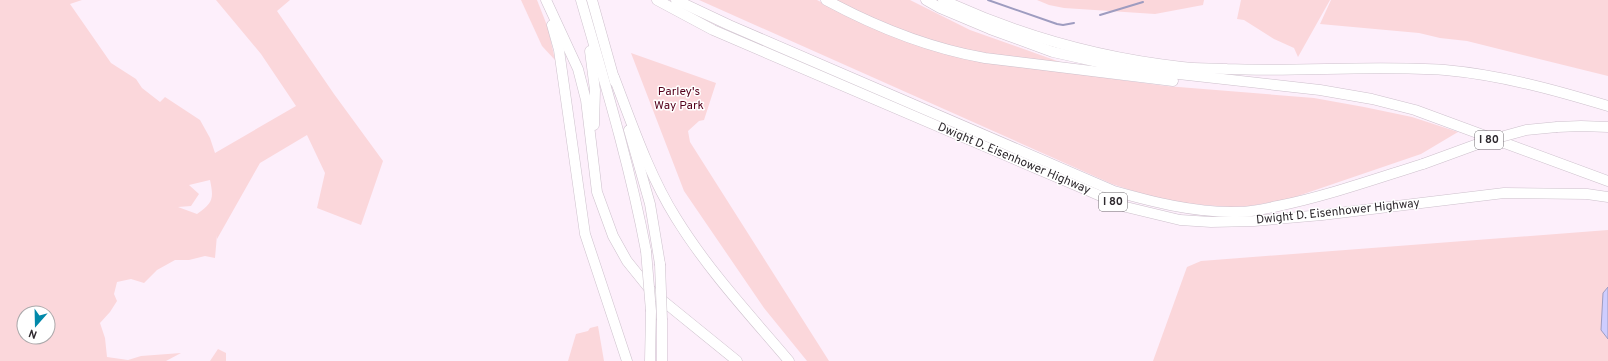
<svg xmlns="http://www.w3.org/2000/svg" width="1608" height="361" font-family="Overpass,sans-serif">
<rect width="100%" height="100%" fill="#fdeffb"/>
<g fill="#fbd7db" fill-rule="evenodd">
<path d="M 0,0 L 82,0 L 70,4 L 111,63 L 136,79 L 142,88 L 160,102 L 165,97 L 200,120 L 210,138 L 215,153 L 296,106 L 261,54 L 216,0 L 290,0 L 277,11 L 334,94 L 383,161 L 361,225 L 317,208 L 325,173 L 307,135 L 260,163 L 217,239 L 217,235 L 215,258 L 205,256 L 189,260 L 175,260 L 157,270 L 144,283 L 131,279 L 117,282 L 114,294 L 117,301 L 110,312 L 100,323 L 105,338 L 107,357 L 128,360 L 141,356 L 181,353 L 166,361 L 0,361 ZM 210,180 C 214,199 213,203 197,214 L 178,207 L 191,206 L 199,194 L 189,185 ZM 24,313 L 48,313 L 48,337 L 24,337 Z"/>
<path d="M 521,0 L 537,0 L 548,28 L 555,60 L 542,46 Z"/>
<path d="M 699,0 L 817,0 L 856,20 L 981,61 L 1166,86 L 1314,98 L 1364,107 L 1412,117 L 1458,132 L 1421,154 L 1289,199 L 1250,206 L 1230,207 L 1191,204 L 1157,199 L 1112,184 Z"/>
<path d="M 834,0 L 910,0 L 970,30 L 1060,62 L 1058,65 C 1018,58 975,54 935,43 C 900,32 867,16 834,0 Z"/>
<path d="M 1037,0 L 1204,0 L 1203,5 L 1155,14 L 1064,8 L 1049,5 Z"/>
<path d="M 1241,0 L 1330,0 L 1298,57 L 1294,48 L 1274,39 L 1244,20 L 1237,19 Z"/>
<path d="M 1331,0 L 1608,0 L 1608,76 L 1467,41 L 1440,38 L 1419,33 L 1320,24 Z"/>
<path d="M 631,53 L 716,83 L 704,120 L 699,121 L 688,131 L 690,142 L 829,361 L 807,361 L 764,308 L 684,191 Z"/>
<path d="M 1608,230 L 1608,361 L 1153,361 L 1187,267 L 1201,261 Z"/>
<path d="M 598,326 L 604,361 L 568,361 L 576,334 L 588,331 L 590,328 Z"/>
<path d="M 218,349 L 226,353 L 226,361 L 210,361 Z"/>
</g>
<path fill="#cecdff" stroke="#9e9cc0" d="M 1608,287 L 1608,339 L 1601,330 L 1603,293 Z"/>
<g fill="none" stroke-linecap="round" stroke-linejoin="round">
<g stroke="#9e9cc0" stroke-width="2">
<path d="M 988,0 L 1057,24 L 1063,25 L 1074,23"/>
<path d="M 1100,15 L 1143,2"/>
</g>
<defs>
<g id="motorway">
<path d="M 546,0 L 578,69 L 586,100 L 597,192 L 613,236 L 627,261 L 652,292 L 737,361"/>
<path d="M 581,0 C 605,83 630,166 646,251"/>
<path d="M 592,0 L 615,82"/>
<path d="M 657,0 L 713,30 L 1082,188 L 1126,207 L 1180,220 L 1211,222 L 1254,221 L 1322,215 L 1504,193 L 1587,194 L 1608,197"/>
<path d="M 676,0 L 729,25 L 1114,191 C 1153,202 1192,212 1233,212 C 1248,213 1263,209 1278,206 C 1327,196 1375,179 1423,164"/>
<path d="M 826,0 C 876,27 928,48 985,58 L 1173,81"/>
<path d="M 926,0 L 940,8 L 990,29 L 1053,52 L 1125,68 L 1320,90 L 1372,99 L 1415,110 L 1608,181"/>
<path d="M 943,0 C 1018,35 1100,58 1182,67 C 1197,69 1212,68 1227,69 C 1299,72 1372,65 1445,70 C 1501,75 1555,90 1608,106"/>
<path d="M 552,25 L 559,50 L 585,234 L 627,361"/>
<path d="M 590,51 L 595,90 L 594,125"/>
<path d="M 614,77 C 632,124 649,175 676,218 C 708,270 750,315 789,361"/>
<path d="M 1557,127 L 1581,126 L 1608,127"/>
<path d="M 629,130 L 650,204 L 660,264"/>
<path d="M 650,361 L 651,311"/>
<path d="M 662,361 L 662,320"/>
</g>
</defs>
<use href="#motorway" stroke="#cdc0cc" stroke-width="11"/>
<use href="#motorway" stroke="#fff" stroke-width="10"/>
<defs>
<g id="motorway-bridge">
<path d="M 1423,164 L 1486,141 L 1526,130 L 1557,127"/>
<path d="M 646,251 L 651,311"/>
<path d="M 660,264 L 662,320"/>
</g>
</defs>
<use href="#motorway-bridge" stroke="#cdc0cc" stroke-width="11" stroke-linecap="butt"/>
<use href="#motorway-bridge" stroke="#fff" stroke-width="10"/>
</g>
<g text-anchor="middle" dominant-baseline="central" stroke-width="3" stroke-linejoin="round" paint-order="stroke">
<g fill="#fff" stroke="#6d696d" stroke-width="1">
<rect x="1475" y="131" width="28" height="18" rx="3"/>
<rect x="1099" y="193" width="28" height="18" rx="3"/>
</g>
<g font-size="11" font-weight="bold" fill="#2e292e">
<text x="1489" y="140">I 80</text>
<text x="1113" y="202">I 80</text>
</g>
<g font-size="12" fill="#54001b" stroke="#fff">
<text x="679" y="92">Parley's<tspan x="679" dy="14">Way Park</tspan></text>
</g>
<g font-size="12" fill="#2e292e" stroke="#fff">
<text transform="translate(1014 159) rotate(23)">Dwight D. Eisenhower Highway</text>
<text transform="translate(1338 212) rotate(-6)">Dwight D. Eisenhower Highway</text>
</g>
</g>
<g transform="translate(36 325) rotate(200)"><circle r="19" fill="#ffffff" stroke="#aba9ab"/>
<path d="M0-3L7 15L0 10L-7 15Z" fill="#0189aa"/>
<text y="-6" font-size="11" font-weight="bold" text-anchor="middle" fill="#2e292e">N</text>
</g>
</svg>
